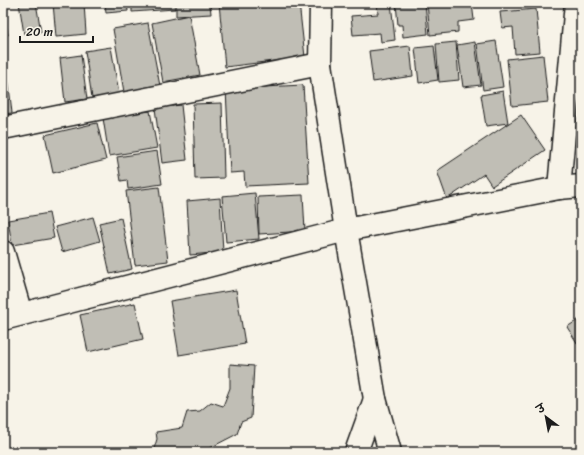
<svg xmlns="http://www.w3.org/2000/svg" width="584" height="455" font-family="Sriracha,'Playpen Sans Deva',sans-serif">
<rect width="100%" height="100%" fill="#f7f3e8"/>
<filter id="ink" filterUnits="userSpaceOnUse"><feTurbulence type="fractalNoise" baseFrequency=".025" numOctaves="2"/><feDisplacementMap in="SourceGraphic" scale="8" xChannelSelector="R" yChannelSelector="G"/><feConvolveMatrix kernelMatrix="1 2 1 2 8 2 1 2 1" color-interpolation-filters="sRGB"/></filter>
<g filter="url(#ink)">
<g fill="#c0beb5" stroke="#1c1c1c">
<path d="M 19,3 L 36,3 L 41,32 L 24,34 Z"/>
<path d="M 53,3 L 84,3 L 86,34 L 56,37 Z"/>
<path d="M 105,3 L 127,3 L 128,11 L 106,13 Z"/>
<path d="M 132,3 L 174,3 L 175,9 L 132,12 Z"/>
<path d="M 176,3 L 210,3 L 211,14 L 176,16 Z"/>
<path d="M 219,3 L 299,3 L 305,57 L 225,67 Z"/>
<path d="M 377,3 L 391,3 L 395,40 L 381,42 L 380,33 L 353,35 L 351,16 L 378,14 Z"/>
<path d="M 396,3 L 425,3 L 428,34 L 403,37 L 402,25 L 398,25 Z"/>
<path d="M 427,3 L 472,3 L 474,20 L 458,22 L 458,32 L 430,35 Z"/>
<path d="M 3,8 L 8,35 L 3,36 Z"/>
<path d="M 536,9 L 540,52 L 515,54 L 513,27 L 502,28 L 500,12 Z"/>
<path d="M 189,15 L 200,75 L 163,82 L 152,23 Z"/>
<path d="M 148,23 L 160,86 L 124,92 L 113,29 Z"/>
<path d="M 496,41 L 503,87 L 483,90 L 477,44 Z"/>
<path d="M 456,42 L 459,80 L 439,82 L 436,44 Z"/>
<path d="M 475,42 L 481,85 L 463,87 L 457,45 Z"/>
<path d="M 3,44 L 7,66 L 3,67 Z"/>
<path d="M 410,46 L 413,76 L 373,82 L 369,51 Z"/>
<path d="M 434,46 L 438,80 L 419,83 L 415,48 Z"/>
<path d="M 111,47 L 119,94 L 92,98 L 85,51 Z"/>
<path d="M 81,55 L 87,99 L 65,102 L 60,58 Z"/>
<path d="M 543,55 L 548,102 L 512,106 L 507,59 Z"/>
<path d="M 7,68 L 12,113 L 3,114 L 3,69 Z"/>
<path d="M 303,85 L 309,183 L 245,186 L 244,172 L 230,173 L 226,89 Z"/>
<path d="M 503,91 L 508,123 L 486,126 L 481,95 Z"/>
<path d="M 222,103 L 224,178 L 195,179 L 193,104 Z"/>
<path d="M 181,105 L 187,160 L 162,163 L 155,108 Z"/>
<path d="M 150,111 L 157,148 L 109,156 L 103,118 Z"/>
<path d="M 521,115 L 545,150 L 492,186 L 484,174 L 447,199 L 437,171 Z"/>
<path d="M 97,123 L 106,160 L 53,173 L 45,135 Z"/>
<path d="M 157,151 L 162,184 L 128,189 L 127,180 L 121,181 L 117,157 Z"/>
<path d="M 159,187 L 168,261 L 135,265 L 126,191 Z"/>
<path d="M 255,193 L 259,239 L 226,242 L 222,196 Z"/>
<path d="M 303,195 L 305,231 L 259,234 L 258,197 Z"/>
<path d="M 220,198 L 223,252 L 190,255 L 187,201 Z"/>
<path d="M 49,213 L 54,238 L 12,245 L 8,220 Z"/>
<path d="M 93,217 L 100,241 L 62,252 L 55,227 Z"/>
<path d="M 121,218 L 132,269 L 110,274 L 99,223 Z"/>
<path d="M 3,290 L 7,308 L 3,309 Z"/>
<path d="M 236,290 L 245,344 L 179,355 L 170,301 Z"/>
<path d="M 135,303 L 143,339 L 88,352 L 80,315 Z"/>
<path d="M 581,318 L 581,349 L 567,327 Z"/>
<path d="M 230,364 L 254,366 L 251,418 L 241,422 L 237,434 L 202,452 L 153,452 L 157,439 L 156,432 L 182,428 L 187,412 L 200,411 L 211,402 L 223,406 L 230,388 Z"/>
</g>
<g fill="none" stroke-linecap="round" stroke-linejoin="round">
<defs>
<g id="minor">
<path d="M 321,3 L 320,64 L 346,230 L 375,399 L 390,452"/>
<path d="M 3,128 L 320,64"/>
<path d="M 559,188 L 576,3"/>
<path d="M 3,252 L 21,314"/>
<path d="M 3,319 L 346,230 L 559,188 L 581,186"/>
<path d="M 356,452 L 375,399"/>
</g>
</defs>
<use href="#minor" stroke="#1c1c1c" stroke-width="25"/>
<use href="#minor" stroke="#f7f3e8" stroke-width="22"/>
</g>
</g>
<rect width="584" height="455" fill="none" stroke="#f7f3e8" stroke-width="16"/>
<rect x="8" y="8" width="568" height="439" fill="none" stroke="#1c1c1c" stroke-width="1.5" filter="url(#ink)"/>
<g transform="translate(546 417) rotate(328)" stroke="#f7f3e8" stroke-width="3" paint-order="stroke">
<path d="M0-3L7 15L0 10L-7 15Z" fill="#1c1c1c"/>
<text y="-6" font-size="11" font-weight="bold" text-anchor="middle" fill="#1c1c1c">उ</text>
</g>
<path d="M20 36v6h73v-6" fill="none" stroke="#1c1c1c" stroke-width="2"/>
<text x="26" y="36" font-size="12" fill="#1c1c1c" stroke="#f7f3e8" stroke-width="3" paint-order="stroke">20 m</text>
</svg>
